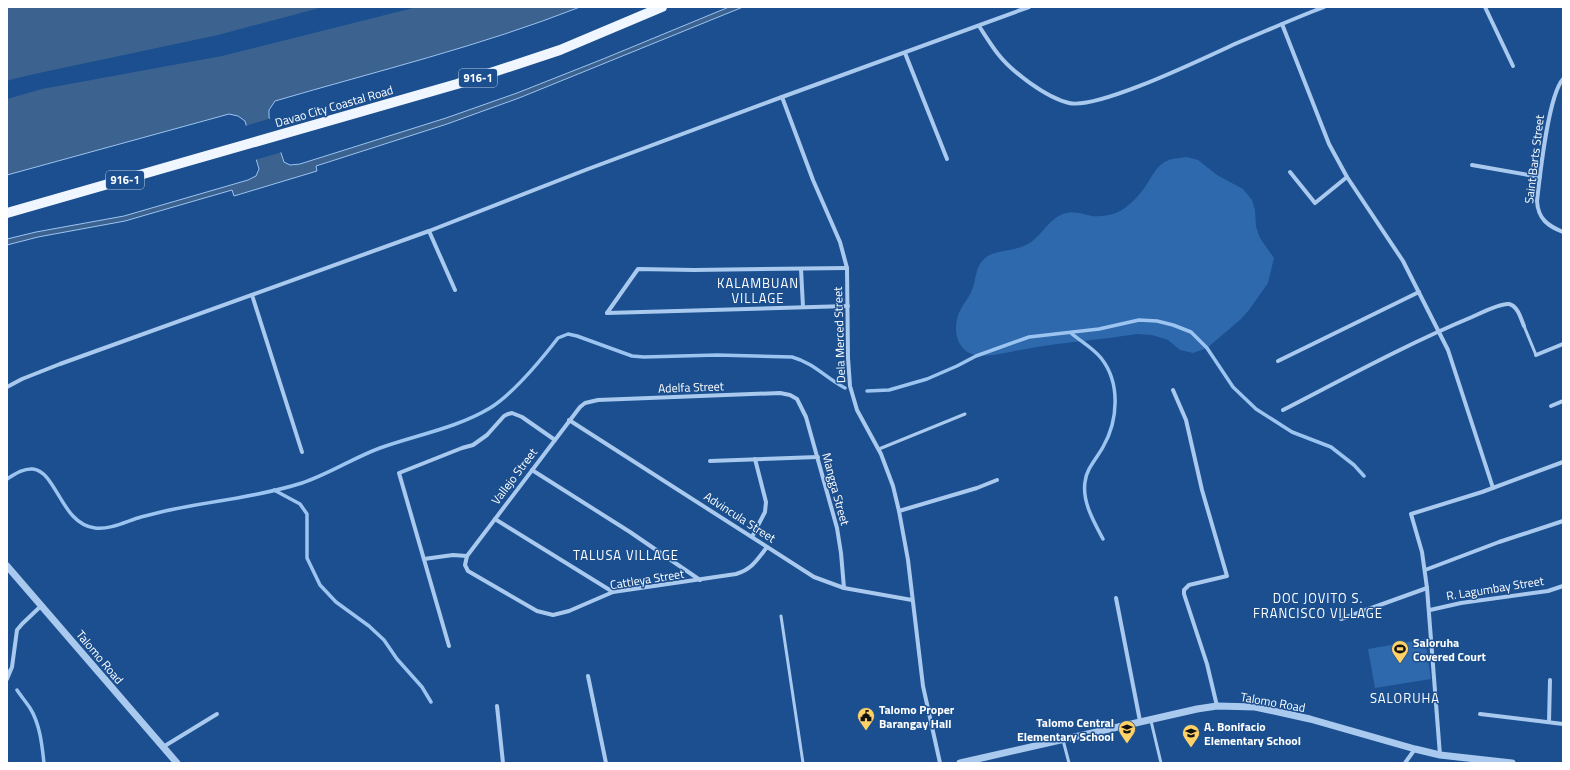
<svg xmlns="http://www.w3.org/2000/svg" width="1570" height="770" font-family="'Titillium Web',sans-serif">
<rect width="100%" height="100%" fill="#1b4f8f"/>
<g fill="#2e69ad">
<path d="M 1187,157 L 1198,160 L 1217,175 L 1243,189 L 1252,200 L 1255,210 L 1256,227 L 1260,238 L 1274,258 L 1268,283 L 1249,310 L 1240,320 L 1207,348 L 1193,353 L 1180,350 L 1168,340 L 1152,335 L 1137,334 C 1100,340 1063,342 1026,349 C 1014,351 986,358 975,355 C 957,351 952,330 959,313 C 962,305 969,298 972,290 C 976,281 975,267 984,259 C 995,249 1012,252 1026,245 C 1041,238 1047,220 1063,214 C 1074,210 1081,214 1092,216 C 1098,217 1111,215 1116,213 C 1128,208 1140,195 1147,184 C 1153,175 1157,164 1169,160 C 1174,158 1181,158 1187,157 Z"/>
<path d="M 1425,639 L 1431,679 L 1375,688 L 1368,649 Z"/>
</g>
<path fill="#3c6290" stroke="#9cc4f0" d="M 7,7 L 580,7 C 481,46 377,71 275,101 L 269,110 L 269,117 L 284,162 L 290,165 L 300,164 L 446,118 L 517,93 L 603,59 L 729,7 L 743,7 L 519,98 L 447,124 L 316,166 L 317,171 L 234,196 L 232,190 L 125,221 L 38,237 L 7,245 L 7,239 L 36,232 L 124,216 L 248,180 L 256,176 L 259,169 L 245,121 L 238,116 L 229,114 L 7,175 Z"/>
<g fill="#1b4f8f">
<path d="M 323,7 L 417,7 L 222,56 L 42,89 L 7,99 L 7,81 L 13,79 L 39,73 L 218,35 Z"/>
<path d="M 272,118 L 282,152 L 255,160 L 245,126 Z"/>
</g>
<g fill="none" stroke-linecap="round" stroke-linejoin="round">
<g stroke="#9cc4f0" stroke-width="3.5">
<path d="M 1071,333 C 1080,341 1093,348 1101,358 C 1121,383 1118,421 1103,447 C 1097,458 1086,469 1085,482 C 1082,502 1094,522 1103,539"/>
<path d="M 867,391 L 889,390 L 927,379 L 957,366 L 976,356 L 1029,337 L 1099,329 L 1139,320 L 1157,321 L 1173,325 L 1191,332 L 1207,348 L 1233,387 L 1256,409 L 1292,432 L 1331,447 L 1354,465 L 1364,476"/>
<path d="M 7,479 C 15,474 24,468 33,469 C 57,472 61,524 95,528 C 110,530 127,521 141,517 C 149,515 157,513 165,511 C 211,501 258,497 302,483 C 329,474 353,458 380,448 C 416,435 457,428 490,408 C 514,393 541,360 558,338 L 568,334 L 577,336 L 632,356 L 644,357 L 717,355 L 792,357 C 814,363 826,378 845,388"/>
<path d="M 274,490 L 300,504 L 307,514 L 307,558 L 320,585 L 336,602 L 369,626 L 384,640 L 397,659 L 422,687 L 431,702"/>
<path d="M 7,670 L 7,671"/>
<path d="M 17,690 C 21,696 26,702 30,708 C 40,724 42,745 44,763"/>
</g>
<g stroke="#a9c9ee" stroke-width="3">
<path d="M 1524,326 L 1536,355"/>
<path d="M 879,449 L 965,414"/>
<path d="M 781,616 L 803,763"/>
<path d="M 1151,721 L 1161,763"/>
<path d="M 1063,740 L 1069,763"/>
</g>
<g stroke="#a9c9ee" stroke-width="4">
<path d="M 1485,7 L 1513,66"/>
<path d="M 1282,24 L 1329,144 L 1347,177 L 1403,261 L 1448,350 L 1493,488"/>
<path d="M 979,26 C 985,35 991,45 998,54 C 1012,72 1047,98 1069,103 C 1098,110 1206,57 1237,43 C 1266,31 1295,18 1324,7"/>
<path d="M 905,53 L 947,159"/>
<path d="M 1563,79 C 1548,96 1540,175 1537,201 C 1538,219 1548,226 1563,232"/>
<path d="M 782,97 L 813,180 L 840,242 L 847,268 L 848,358 L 850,386 L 857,410 L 881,454 L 893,486 L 899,511 L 908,560 L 923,686 L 940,763"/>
<path d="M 1472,165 L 1540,177"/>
<path d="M 1290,172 L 1315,203 L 1347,177"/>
<path d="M 429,231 L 455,290"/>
<path d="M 801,269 L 803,307"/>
<path d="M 252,295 L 302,452"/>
<path d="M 607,313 L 638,269 L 694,270 L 847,268"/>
<path d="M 607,313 L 848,306"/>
<path d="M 1536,355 L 1563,344"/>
<path d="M 1278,361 L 1419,292"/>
<path d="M 7,387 L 22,379 L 60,364 L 429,231 L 588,169 L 782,97 L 1029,7"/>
<path d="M 1173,390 L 1186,420 L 1202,490 L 1227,576 L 1189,585 L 1184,590 L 1184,594 L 1207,664 L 1217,706"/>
<path d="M 1551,406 L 1563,401"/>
<path d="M 1283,410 C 1345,378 1407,344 1472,317 C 1481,313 1500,303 1509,304 C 1518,306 1521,319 1524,326"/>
<path d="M 569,420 L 814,577 L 844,588 L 912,600"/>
<path d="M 710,461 L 818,457"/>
<path d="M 532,470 L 630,532 L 700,580"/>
<path d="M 899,511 L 977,488 L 997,480"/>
<path d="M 495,519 L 613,592"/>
<path d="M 752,537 L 765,512 L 766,502 L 755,459"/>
<path d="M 767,547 C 757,560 752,569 736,574 L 613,592 L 569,611 L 553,615 L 537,611 L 468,571 L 465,565 L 467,556 L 580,407 L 585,403 L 598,400 L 780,393 L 790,395 L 797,399 L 806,417 L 837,528 L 841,553 L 844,588"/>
<path d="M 424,559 L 453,555 L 467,556"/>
<path d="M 1425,570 L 1499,542 L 1563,521"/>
<path d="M 1116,598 L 1140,721"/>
<path d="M 1430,610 L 1461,603 L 1548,591 L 1563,586"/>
<path d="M 1341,619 L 1427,588"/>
<path d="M 449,646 L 399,473 L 462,448 L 473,445 L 487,435 L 504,416 L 508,414 L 512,413 L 522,417 L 555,440"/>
<path d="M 588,676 L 606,763"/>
<path d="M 7,679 L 12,667 L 17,630 L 22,624 L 41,606"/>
<path d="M 497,706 L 503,763"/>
<path d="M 1480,714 L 1563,724"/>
<path d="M 1549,722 L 1550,680"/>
<path d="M 163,747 L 217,714"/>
<path d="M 1440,755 L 1427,588 L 1422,552 L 1411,514 L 1482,492 L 1563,462"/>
<path d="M 1405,763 L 1415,749"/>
</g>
<g stroke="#a9c9ee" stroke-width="7">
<path d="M 7,566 L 177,763"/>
<path d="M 960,763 L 1197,709 L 1217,706 L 1255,707 L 1310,719 L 1415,749 L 1440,755 L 1512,763"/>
</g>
<path stroke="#f0f6ff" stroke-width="10" d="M 7,213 L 457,84 L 560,50 L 662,7"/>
</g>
<defs>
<symbol id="stadium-pin" viewBox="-11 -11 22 30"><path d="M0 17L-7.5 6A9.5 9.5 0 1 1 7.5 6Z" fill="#ffd166" stroke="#1b4f8f"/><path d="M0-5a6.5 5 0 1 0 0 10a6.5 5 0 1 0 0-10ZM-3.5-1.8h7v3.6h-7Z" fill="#111"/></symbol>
<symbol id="civic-pin" viewBox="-11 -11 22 30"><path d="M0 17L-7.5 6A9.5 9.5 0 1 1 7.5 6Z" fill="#ffd166" stroke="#1b4f8f"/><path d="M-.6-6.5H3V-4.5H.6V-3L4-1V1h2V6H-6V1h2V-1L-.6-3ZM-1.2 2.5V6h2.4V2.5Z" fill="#111"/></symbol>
<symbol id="school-pin" viewBox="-11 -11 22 30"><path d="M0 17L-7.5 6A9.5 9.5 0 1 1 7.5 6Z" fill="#ffd166" stroke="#1b4f8f"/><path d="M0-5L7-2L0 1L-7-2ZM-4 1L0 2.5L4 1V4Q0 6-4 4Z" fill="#111"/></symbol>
</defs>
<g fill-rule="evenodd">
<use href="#stadium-pin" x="1390" y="639" width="20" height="27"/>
<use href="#civic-pin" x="856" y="706" width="20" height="27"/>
<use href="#school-pin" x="1117" y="719" width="20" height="27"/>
<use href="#school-pin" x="1181" y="723" width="20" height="27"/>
</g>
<g text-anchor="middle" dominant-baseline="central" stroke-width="3" stroke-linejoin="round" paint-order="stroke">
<g fill="#1b4f8f" stroke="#bbcadd" stroke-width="1">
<rect x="459" y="69" width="38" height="18" rx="3"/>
<rect x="106" y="171" width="38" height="18" rx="3"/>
</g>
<g font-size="11" font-weight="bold" fill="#fff">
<text x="478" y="78">916-1</text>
<text x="125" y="180">916-1</text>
</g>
<g font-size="12" fill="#fff" stroke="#1b4f8f">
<text transform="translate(334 106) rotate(-16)">Davao City Coastal Road</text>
<text transform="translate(1534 159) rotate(-83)">Saint Barts Street</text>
<text transform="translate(839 335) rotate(-92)">Dela Merced Street</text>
<text transform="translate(691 387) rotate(-2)">Adelfa Street</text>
<text transform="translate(514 476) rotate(-53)">Vallejo Street</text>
<text transform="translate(836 489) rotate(75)">Mangga Street</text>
<text transform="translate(740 517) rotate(33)">Advincula Street</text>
<text transform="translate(647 579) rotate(-9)">Cattleya Street</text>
<text transform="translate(1495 588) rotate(-9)">R. Lagumbay Street</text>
<text transform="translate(100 657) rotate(50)">Talomo Road</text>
<text transform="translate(1273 702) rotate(10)">Talomo Road</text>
</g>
<g font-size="12" font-weight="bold" fill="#fff" stroke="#1b4f8f" text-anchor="start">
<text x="1413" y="642">Saloruha<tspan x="1413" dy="14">Covered Court</tspan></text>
<text x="879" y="709">Talomo Proper<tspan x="879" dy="14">Barangay Hall</tspan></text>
<text x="1114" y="722" text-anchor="end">Talomo Central<tspan x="1114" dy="14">Elementary School</tspan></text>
<text x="1204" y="726">A. Bonifacio<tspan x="1204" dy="14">Elementary School</tspan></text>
</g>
<g font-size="13" letter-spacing="1" fill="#fff" stroke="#1b4f8f">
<text x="758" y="283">KALAMBUAN<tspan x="758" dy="15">VILLAGE</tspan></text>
<text x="626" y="555">TALUSA VILLAGE</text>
<text x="1318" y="598">DOC JOVITO S.<tspan x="1318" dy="15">FRANCISCO VILLAGE</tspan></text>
<text x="1405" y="698">SALORUHA</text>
</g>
</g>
<rect width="1570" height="770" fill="none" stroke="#ffffff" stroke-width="16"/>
</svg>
